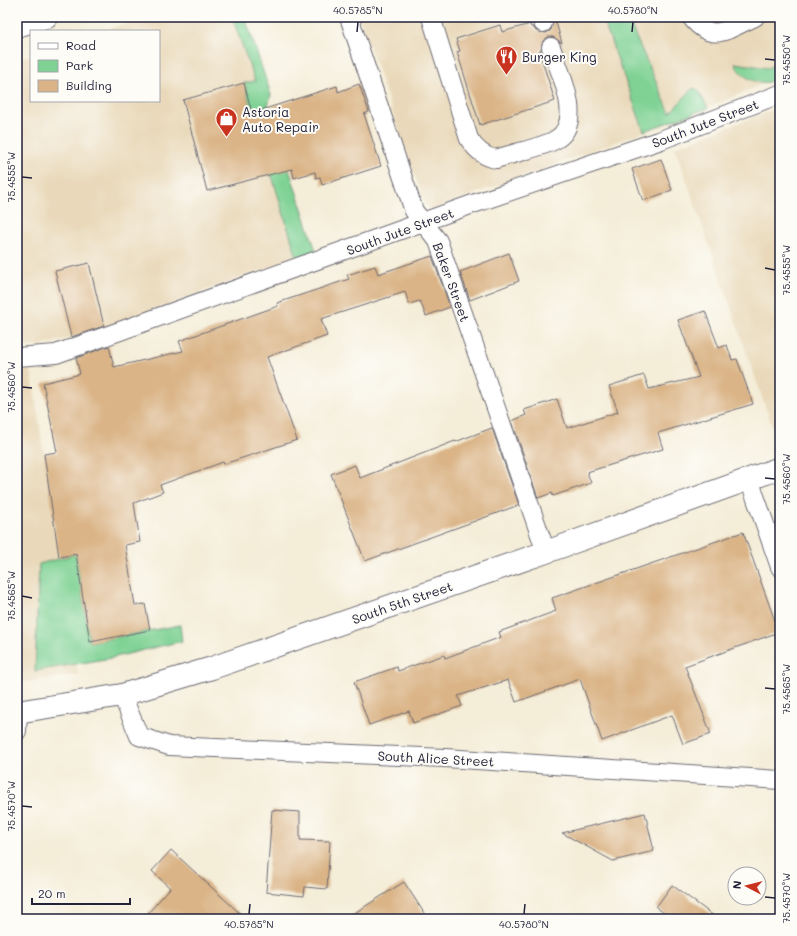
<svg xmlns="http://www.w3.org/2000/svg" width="797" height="936" font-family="Mali,sans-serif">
<rect width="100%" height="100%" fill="#fdfcf7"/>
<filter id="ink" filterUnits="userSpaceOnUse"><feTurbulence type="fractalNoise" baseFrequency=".025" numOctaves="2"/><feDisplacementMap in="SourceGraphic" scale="8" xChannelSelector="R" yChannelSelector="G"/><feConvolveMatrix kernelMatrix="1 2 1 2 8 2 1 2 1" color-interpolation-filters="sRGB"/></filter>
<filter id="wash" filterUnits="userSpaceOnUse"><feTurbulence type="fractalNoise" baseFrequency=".012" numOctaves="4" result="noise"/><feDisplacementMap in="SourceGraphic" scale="16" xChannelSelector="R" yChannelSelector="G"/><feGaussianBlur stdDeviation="0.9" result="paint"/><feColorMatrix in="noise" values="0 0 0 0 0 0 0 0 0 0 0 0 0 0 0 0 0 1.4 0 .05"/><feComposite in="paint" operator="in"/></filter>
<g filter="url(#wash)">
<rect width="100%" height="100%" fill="#f4edd8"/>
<g fill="#e9d9ba">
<path d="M 146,17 L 245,17 L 271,95 L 268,106 L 297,258 L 233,280 L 98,331 L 39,346 L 17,346 L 17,59 L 31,55 L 31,101 L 159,101 L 159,31 L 103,31 Z"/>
<path d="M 359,17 L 780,17 L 780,76 L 708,108 L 433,209 L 429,208 L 425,204 Z"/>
<path d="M 780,107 L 780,443 L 778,443 L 675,147 Z"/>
<path d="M 31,370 L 78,675 L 17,683 L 17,371 Z"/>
</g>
<g fill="#7fd294" stroke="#507a68">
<path d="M 232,17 L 245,17 L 271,95 L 268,106 L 316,251 L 297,258 L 272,176 L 269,175 L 244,83 L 255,81 Z"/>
<path d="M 602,17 L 627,17 L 670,113 L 693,88 L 698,90 L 708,108 L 644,131 Z"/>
<path d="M 780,62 L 780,76 C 776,78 772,81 768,82 C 756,85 738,75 735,63 L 768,68 Z"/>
<path d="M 76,554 L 90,642 L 180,625 L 182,641 L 111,658 L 35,671 L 39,564 Z"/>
</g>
<g id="blocks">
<g fill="#dab486">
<path d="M 555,19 L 562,43 L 553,37 L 548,37 L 543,41 L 541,50 L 539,51 L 555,101 L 480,125 L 457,52 L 460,51 L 456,39 L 500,25 L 502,32 L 530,24 L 531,27 L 533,27 L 536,31 L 546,33 L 551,30 L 553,20 Z"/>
<path d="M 244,83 L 252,113 L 337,86 L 338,92 L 359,84 L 369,112 L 364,114 L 381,166 L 322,185 L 320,177 L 316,178 L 315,172 L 294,178 L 292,169 L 207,191 L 183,100 Z"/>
<path d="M 661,159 L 672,190 L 643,201 L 632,169 Z"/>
<path d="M 509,253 L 519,281 L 470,300 L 460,272 Z"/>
<path d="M 432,256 L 450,307 L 426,316 L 420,301 L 409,304 L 405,292 L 321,319 L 327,336 L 267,357 L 297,440 L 224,464 L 223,462 L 160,485 L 163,492 L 134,503 L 140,542 L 125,545 L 135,605 L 145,604 L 150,630 L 90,642 L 76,554 L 59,557 L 44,454 L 57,452 L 43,383 L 80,374 L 76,358 L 109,346 L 114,367 L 183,351 L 179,341 L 278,306 L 277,303 L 349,279 L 347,275 L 375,266 L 378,274 Z"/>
<path d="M 89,263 L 104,326 L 71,337 L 55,271 Z"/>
<path d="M 705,311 L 719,348 L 727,345 L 732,360 L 737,359 L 753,404 L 658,433 L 663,449 L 587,472 L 591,483 L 553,496 L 552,493 L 538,498 L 512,421 L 526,415 L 524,410 L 557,399 L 567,428 L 618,412 L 609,386 L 644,375 L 649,389 L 699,377 L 678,320 Z"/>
<path d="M 492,428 L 519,505 L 365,561 L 331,474 L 355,465 L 360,478 L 455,441 L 455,442 Z"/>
<path d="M 743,532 L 779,632 L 685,666 L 711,734 L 683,744 L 672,715 L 602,741 L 580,679 L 516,702 L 508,680 L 458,696 L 462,706 L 413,723 L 409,711 L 369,725 L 354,682 L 397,667 L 398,671 L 444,655 L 445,658 L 501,637 L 499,632 L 556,611 L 552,598 Z"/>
<path d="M 272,810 L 300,812 L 300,840 L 330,841 L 327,889 L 305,887 L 304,896 L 266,892 Z"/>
<path d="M 645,813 L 654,851 L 613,861 L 562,833 Z"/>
<path d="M 171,850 L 246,919 L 143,919 L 170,888 L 152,871 Z"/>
<path d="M 404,882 L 428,919 L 345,919 Z"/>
<path d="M 672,885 L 718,919 L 672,919 L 656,907 Z"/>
</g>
</g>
</g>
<g filter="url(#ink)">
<use href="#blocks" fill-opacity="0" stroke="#6c6972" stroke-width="1"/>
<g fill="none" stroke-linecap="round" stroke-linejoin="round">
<defs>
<g id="lane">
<path d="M 349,17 L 414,211 L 438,241 L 546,552"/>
<path d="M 431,17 L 469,139 C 476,150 484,157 496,159 C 513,153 540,148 555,140 C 586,123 559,71 551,47"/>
<path d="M 541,17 L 543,23"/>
<path d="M 691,17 C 713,45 727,29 755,17"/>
<path d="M 17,357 L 56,354 L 470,205 L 661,140 L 780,94"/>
<path d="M 749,479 L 780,567"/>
<path d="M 122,695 L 139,736 L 169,746 L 445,758 L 780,780"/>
<path d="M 17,731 L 18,711"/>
</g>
<path id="street" d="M 17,712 L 122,695 L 212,668 L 546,552 L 780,468"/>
<path id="primary" d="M 17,26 L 46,17"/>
</defs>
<use href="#lane" stroke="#6c6972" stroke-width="20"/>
<use href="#street" stroke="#6c6972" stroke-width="24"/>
<use href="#primary" stroke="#6c6972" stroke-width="24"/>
<use href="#lane" stroke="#fff" stroke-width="18"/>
<use href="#street" stroke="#fff" stroke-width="22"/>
<use href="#primary" stroke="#fff" stroke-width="22"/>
</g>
</g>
<path fill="none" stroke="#22223b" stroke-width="1.5" d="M 357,32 L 358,22M 632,32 L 633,22M 765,59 L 775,60M 22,177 L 32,178M 765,268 L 775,270M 22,387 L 32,388M 765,478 L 775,479M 22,596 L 32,598M 765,688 L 775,689M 22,806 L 32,807M 765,897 L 775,898M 249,914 L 250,904M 524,914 L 525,904"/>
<defs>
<symbol id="restaurant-pin" viewBox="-11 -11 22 30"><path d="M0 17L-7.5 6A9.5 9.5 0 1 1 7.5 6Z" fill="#c8321e" stroke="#fdfcf7"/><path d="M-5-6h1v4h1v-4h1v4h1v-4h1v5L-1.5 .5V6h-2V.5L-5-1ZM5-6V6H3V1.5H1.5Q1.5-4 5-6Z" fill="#fff"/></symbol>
<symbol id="shop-pin" viewBox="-11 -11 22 30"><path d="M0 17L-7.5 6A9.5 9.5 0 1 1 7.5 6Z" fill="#c8321e" stroke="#fdfcf7"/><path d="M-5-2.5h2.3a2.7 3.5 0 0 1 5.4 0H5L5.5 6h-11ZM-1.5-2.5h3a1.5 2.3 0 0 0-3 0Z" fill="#fff"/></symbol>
</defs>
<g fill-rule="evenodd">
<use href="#restaurant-pin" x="494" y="44" width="25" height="34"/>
<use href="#shop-pin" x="214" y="106" width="25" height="34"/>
</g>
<g text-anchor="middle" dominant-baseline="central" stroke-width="4" stroke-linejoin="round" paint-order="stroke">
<g font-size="13" fill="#22223b" stroke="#fdfcf7" text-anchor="start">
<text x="522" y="56">Burger King</text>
<text x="242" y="111">Astoria<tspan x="242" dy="15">Auto Repair</tspan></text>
</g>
<g font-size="13" fill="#22223b" stroke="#fdfcf7">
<text transform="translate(705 123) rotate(-21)">South Jute Street</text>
<text transform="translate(400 231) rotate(-20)">South Jute Street</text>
<text transform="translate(452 282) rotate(70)">Baker Street</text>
<text transform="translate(402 602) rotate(-19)">South 5th Street</text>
<text transform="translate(436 758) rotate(3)">South Alice Street</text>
</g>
</g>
<rect width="797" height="936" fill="none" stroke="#fdfcf7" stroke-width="44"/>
<rect x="30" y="30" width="130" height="72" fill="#fdfcf7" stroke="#a5a5ac"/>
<rect x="38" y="43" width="20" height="6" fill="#ffffff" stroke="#a5a5ac"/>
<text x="66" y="50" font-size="12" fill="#22223b">Road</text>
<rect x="38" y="60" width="20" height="12" fill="#7fd294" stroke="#a5a5ac"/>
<text x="66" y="70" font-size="12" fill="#22223b">Park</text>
<rect x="38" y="80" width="20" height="12" fill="#dab486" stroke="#a5a5ac"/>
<text x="66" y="90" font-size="12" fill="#22223b">Building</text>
<g transform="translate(747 886) rotate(277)"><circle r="19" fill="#fdfcf7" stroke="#a5a5ac"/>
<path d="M0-3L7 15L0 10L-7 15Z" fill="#c8321e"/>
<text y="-6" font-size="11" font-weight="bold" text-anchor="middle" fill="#22223b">N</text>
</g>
<path d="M32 898v6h98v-6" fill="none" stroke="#22223b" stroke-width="2"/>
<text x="38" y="898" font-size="12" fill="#22223b" stroke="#fdfcf7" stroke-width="3" paint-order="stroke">20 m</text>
<rect x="22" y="22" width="753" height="892" fill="none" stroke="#22223b" stroke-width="1.5"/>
<g font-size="10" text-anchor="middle" fill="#22223b">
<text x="358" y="14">40.5785°N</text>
<text x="633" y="14">40.5780°N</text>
<text transform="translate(786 60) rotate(-90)" y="4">75.4550°W</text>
<text transform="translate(11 177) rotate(-90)" y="4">75.4555°W</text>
<text transform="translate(786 270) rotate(-90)" y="4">75.4555°W</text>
<text transform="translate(11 387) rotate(-90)" y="4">75.4560°W</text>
<text transform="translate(786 479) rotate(-90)" y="4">75.4560°W</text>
<text transform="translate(11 596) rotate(-90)" y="4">75.4565°W</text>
<text transform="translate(786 689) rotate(-90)" y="4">75.4565°W</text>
<text transform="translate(11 806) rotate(-90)" y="4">75.4570°W</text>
<text transform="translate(786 898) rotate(-90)" y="4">75.4570°W</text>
<text x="249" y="928">40.5785°N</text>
<text x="524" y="928">40.5780°N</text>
</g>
</svg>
